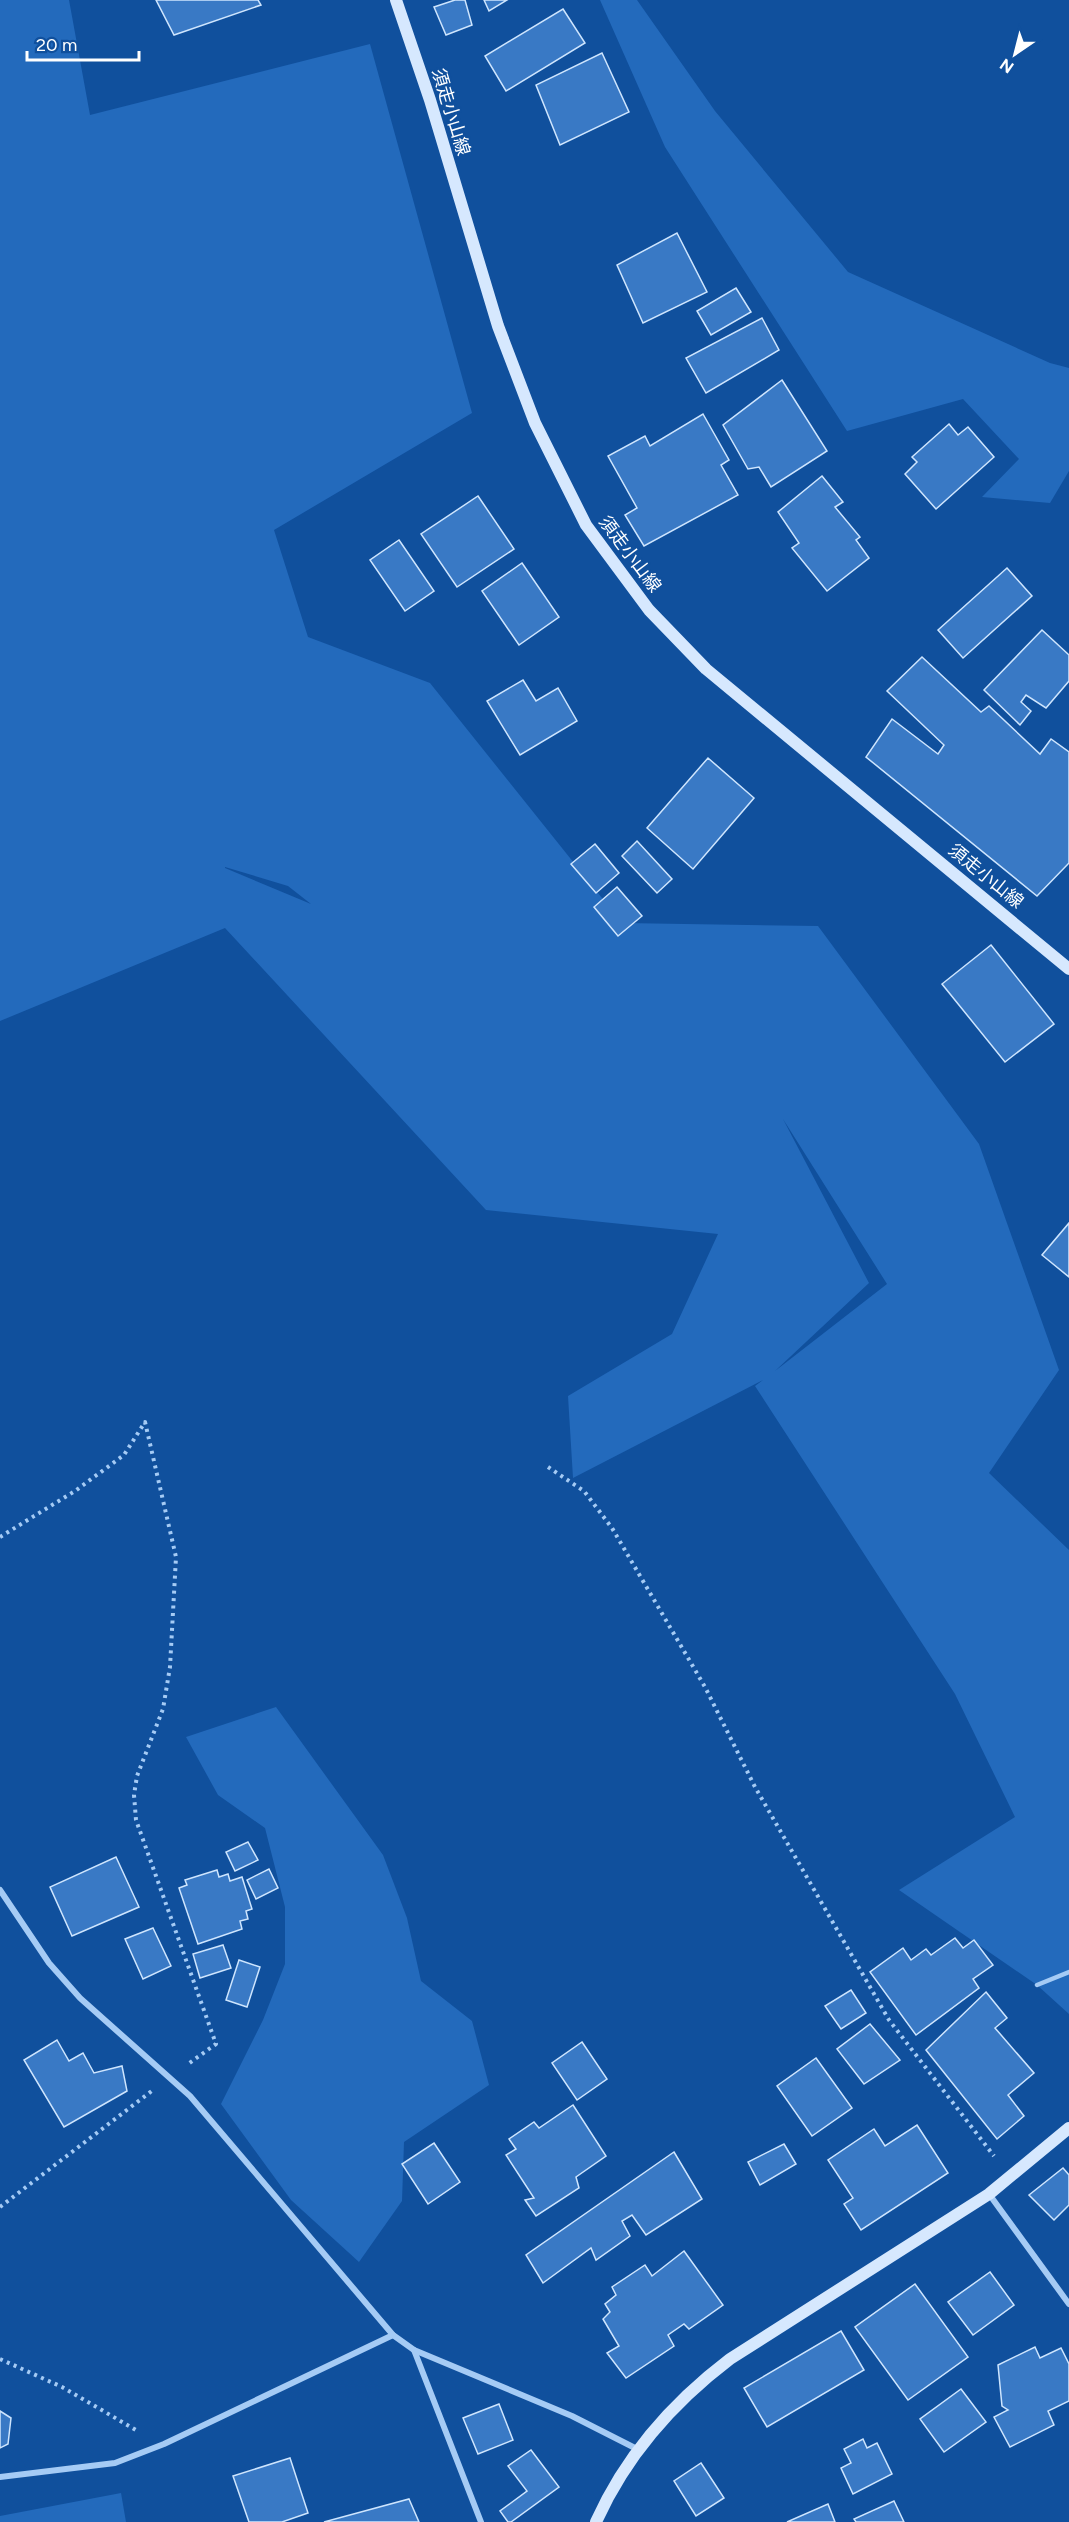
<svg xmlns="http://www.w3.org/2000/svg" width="1069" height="2522" font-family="Figtree,'Noto Sans JP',sans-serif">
<rect width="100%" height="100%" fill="#10509d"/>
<g fill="#236abc" fill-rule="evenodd">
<path d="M 0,0 L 69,0 L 90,115 L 370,44 L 472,413 L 274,530 L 308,637 L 430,683 L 622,923 L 818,926 L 979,1144 L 1059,1370 L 989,1473 L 1069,1550 L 1069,2014 L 1037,1985 L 899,1890 L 1015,1817 L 955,1694 L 755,1386 L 763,1380 L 573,1478 L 568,1396 L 672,1334 L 718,1234 L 486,1210 L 225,928 L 0,1021 ZM 225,867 L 288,886 L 311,904 L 225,868 ZM 783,1119 L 887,1284 L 775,1371 L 869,1283 Z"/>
<path d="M 600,0 L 637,0 L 715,111 L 848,272 L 1050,363 L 1069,368 L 1069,471 L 1050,503 L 982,497 L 1019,459 L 963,399 L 847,431 L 665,147 Z"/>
<path d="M 276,1707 L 383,1855 L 407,1918 L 421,1981 L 472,2021 L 489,2085 L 404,2142 L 402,2201 L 359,2262 L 291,2200 L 221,2104 L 263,2020 L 285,1964 L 285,1907 L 265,1828 L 218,1795 L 186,1737 Z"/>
<path d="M 121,2493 L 126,2522 L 0,2522 L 0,2516 Z"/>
</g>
<g fill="#3979c5" stroke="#cee5fe" stroke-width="1.5">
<path d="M 156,0 L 258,0 L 261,5 L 174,35 Z"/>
<path d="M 455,0 L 465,0 L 472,25 L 446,35 L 434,7 Z"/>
<path d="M 484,0 L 507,0 L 489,11 Z"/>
<path d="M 563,9 L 585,43 L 506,91 L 485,56 Z"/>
<path d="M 602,53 L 629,112 L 560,145 L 536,85 Z"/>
<path d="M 677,233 L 707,292 L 643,323 L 617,265 Z"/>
<path d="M 736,288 L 751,312 L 711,335 L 697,311 Z"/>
<path d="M 762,318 L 779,350 L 706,393 L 686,358 Z"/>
<path d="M 782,380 L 827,451 L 771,487 L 759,467 L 748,469 L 723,425 Z"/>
<path d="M 703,414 L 729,460 L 721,465 L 738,495 L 644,546 L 625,515 L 637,508 L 608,456 L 645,436 L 650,446 Z"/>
<path d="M 949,424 L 958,435 L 968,427 L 994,457 L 936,509 L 905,474 L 917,462 L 912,457 Z"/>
<path d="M 822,476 L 843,502 L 835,507 L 860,537 L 856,540 L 869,558 L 827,591 L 792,548 L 799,543 L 778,512 Z"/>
<path d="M 478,496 L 514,549 L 457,587 L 421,534 Z"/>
<path d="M 399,540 L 434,591 L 405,611 L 370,560 Z"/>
<path d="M 522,563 L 559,617 L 519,645 L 482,591 Z"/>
<path d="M 1007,568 L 1032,596 L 963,658 L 938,630 Z"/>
<path d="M 1042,630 L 1069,655 L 1069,681 L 1046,708 L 1026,695 L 1021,702 L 1031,711 L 1020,725 L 984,690 Z"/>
<path d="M 922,657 L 981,712 L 989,706 L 1040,754 L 1051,739 L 1069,752 L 1069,863 L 1037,896 L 866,757 L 892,719 L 938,754 L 944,745 L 887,691 Z"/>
<path d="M 523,680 L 536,701 L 558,688 L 577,721 L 520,755 L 487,701 Z"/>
<path d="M 708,758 L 754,798 L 693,869 L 647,828 Z"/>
<path d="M 637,841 L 672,879 L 657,893 L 622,856 Z"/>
<path d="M 595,844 L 619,873 L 596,893 L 571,864 Z"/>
<path d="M 617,887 L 642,916 L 618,936 L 594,907 Z"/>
<path d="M 991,945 L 1054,1024 L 1005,1062 L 942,984 Z"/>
<path d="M 1069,1223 L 1069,1277 L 1042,1255 Z"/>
<path d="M 248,1842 L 258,1860 L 235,1871 L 226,1852 Z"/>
<path d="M 116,1857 L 139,1907 L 72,1936 L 50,1887 Z"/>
<path d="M 269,1869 L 278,1888 L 256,1899 L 247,1880 Z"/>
<path d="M 217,1870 L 219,1877 L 228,1874 L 230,1881 L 242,1877 L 252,1909 L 246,1911 L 248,1919 L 240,1921 L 242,1929 L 198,1944 L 179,1888 L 187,1885 L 185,1880 Z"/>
<path d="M 153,1928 L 171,1966 L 143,1979 L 125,1939 Z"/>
<path d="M 955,1938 L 963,1948 L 974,1940 L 993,1965 L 973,1979 L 979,1988 L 916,2035 L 870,1972 L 903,1948 L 911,1960 L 926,1949 L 931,1955 Z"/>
<path d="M 223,1945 L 231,1968 L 200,1978 L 193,1954 Z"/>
<path d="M 239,1960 L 260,1967 L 247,2007 L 226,2000 Z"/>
<path d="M 851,1990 L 866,2013 L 841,2029 L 825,2006 Z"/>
<path d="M 986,1992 L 1007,2018 L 995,2028 L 1034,2073 L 1008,2095 L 1024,2116 L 997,2139 L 926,2050 Z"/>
<path d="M 870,2024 L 900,2060 L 864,2084 L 837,2049 Z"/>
<path d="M 57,2040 L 69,2061 L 83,2053 L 94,2073 L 122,2066 L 127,2091 L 64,2127 L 24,2060 Z"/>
<path d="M 582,2042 L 607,2079 L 577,2100 L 552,2063 Z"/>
<path d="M 816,2058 L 852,2108 L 812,2136 L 777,2086 Z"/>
<path d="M 573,2105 L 606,2156 L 576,2177 L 579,2188 L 536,2216 L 525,2200 L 534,2198 L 506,2155 L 516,2149 L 509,2139 L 534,2122 L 539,2128 Z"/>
<path d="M 917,2125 L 948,2173 L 861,2230 L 844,2204 L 853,2198 L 828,2160 L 874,2129 L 885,2146 Z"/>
<path d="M 434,2143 L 460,2182 L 428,2204 L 402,2164 Z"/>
<path d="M 784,2144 L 796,2164 L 760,2185 L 748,2162 Z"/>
<path d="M 674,2152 L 702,2199 L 646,2235 L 632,2215 L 622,2221 L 630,2236 L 596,2260 L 591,2248 L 543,2283 L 526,2255 Z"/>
<path d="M 1063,2168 L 1069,2175 L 1069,2205 L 1054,2220 L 1029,2195 Z"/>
<path d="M 684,2251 L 723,2305 L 689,2329 L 684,2324 L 668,2335 L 674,2346 L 626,2378 L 607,2353 L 619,2346 L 603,2319 L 610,2312 L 605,2304 L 616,2295 L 612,2287 L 645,2265 L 652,2276 Z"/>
<path d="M 990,2272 L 1014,2305 L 973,2335 L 948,2302 Z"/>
<path d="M 915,2284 L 968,2357 L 908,2400 L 855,2327 Z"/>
<path d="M 841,2331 L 864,2370 L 767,2427 L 744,2388 Z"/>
<path d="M 1035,2347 L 1040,2358 L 1061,2348 L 1069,2364 L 1069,2401 L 1048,2411 L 1054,2425 L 1010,2447 L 994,2417 L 1008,2410 L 1002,2406 L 998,2365 Z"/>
<path d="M 961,2389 L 986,2422 L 944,2452 L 920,2419 Z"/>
<path d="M 499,2404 L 513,2440 L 478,2454 L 463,2418 Z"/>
<path d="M 0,2411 L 11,2418 L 8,2444 L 0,2448 Z"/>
<path d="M 863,2439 L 867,2448 L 877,2443 L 892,2474 L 853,2494 L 841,2468 L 851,2463 L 844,2449 Z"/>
<path d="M 531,2450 L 559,2487 L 511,2522 L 508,2522 L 500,2511 L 527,2491 L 508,2466 Z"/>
<path d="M 290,2458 L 308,2513 L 282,2522 L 249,2522 L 233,2476 Z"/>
<path d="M 701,2463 L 724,2498 L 696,2516 L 674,2481 Z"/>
<path d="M 409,2499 L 419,2522 L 324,2522 Z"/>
<path d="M 894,2501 L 904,2522 L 856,2522 L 854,2519 Z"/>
<path d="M 828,2504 L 835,2522 L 787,2522 Z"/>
</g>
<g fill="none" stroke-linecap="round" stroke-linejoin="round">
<g stroke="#a5cbf5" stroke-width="4" stroke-dasharray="3 4.5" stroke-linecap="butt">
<path d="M 548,1467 L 584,1491 L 612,1528 L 705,1687 L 755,1787 L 889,2020 L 994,2156"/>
<path d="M 0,1537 L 75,1491 L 124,1455 L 145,1422 L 176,1557 L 170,1667 L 163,1709 L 137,1776 L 134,1795 L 136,1820 L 216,2044 L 188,2064"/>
<path d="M 0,2207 L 153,2090"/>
<path d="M 0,2359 L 62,2387 L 136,2430"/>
</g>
<path stroke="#a5cbf5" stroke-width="4.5" d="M 1037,1985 L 1069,1972"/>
<g stroke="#a5cbf5" stroke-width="6">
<path d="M 0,1890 L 49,1963 L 80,1998 L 190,2096 L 393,2335 L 414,2350 L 572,2416 L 637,2449"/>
<path d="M 989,2194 L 1069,2304"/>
<path d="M 414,2350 L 481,2522"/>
<path d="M 0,2477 L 115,2463 L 164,2444 L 393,2335"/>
</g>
<g stroke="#d6e8fe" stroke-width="12">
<path d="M 396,0 L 430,100 L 498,326 L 535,423 L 586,525 L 649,610 L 706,669 L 1069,969"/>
<path d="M 596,2522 C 626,2455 672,2403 730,2359 L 989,2194 L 1069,2128"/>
</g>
</g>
<g text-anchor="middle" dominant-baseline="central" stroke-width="4.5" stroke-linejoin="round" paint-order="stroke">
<g font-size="18" fill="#fff" stroke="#10509d">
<text transform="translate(451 112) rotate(73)">須走小山線</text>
<text transform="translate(630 554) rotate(53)">須走小山線</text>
<text transform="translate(986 876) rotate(39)">須走小山線</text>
</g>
</g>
<g transform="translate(1015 54) rotate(215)" stroke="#10509d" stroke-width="4.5" paint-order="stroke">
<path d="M0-4.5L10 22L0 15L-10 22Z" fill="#ffffff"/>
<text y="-9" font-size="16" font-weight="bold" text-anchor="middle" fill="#ffffff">N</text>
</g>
<path d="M27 51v9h112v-9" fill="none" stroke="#ffffff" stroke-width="3"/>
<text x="36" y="51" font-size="18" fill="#ffffff" stroke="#10509d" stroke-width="4.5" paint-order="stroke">20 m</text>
</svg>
